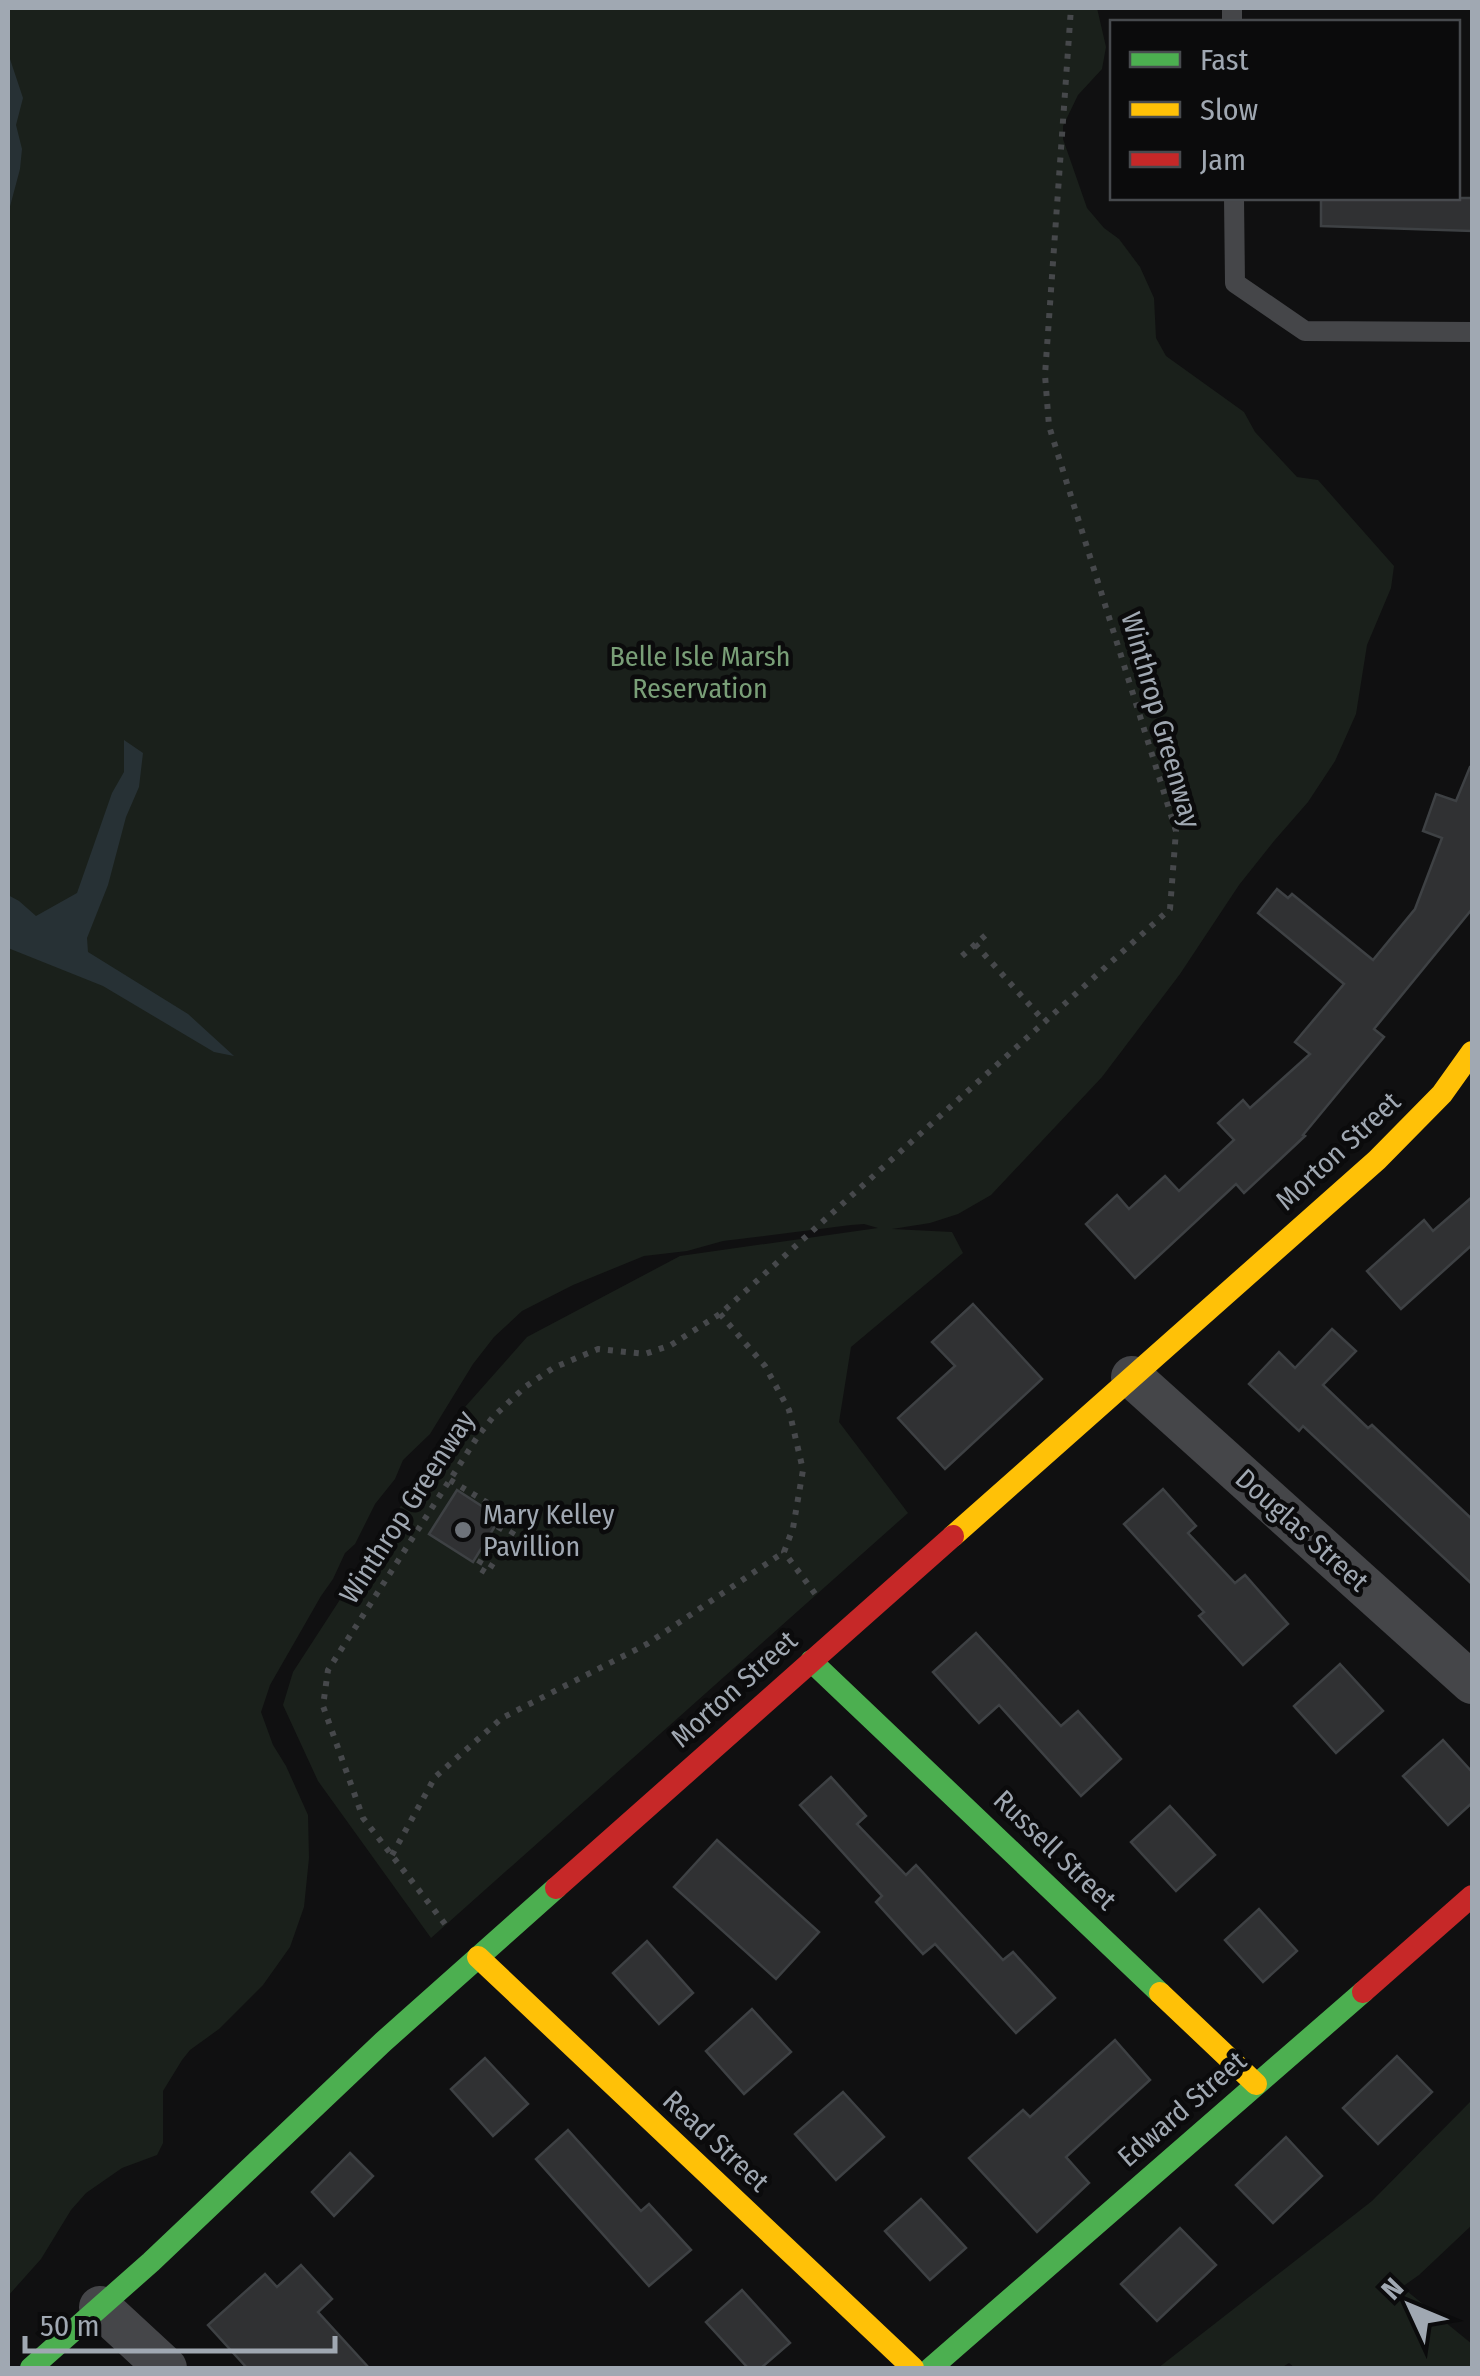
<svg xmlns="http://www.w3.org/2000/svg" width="1480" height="2376" font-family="'Fira Sans Condensed',sans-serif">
<rect width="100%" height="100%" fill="#101011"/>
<g fill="#1a201b">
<path d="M 8,8 L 1097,8 L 1106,47 L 1102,69 L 1078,95 L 1063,126 L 1063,139 L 1087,208 L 1104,228 L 1119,239 L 1140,267 L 1154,298 L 1156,338 L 1166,356 L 1244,412 L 1255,432 L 1297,477 L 1318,480 L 1394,566 L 1391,588 L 1367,645 L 1356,714 L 1335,761 L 1308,802 L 1274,841 L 1239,885 L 1180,974 L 1102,1077 L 991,1195 L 958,1214 L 930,1223 L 892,1229 L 952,1232 L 963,1253 L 851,1347 L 839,1422 L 908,1513 L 431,1938 L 318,1781 L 283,1705 L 293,1672 L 465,1407 L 527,1337 L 680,1256 L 878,1228 L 864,1224 L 851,1225 L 723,1241 L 687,1251 L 644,1256 L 573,1285 L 522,1311 L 494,1337 L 473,1364 L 430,1434 L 403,1460 L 395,1479 L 375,1504 L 355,1544 L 345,1553 L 333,1579 L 321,1596 L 270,1685 L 261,1712 L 273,1745 L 286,1766 L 308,1815 L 309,1858 L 304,1907 L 290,1947 L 263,1985 L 219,2029 L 190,2050 L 182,2060 L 163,2091 L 163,2143 L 157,2155 L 122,2168 L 86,2193 L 71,2210 L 41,2259 L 8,2296 Z"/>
<path d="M 1472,2100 L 1472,2225 L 1419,2275 L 1402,2287 L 1472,2344 L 1472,2368 L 1295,2368 L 1289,2363 L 1281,2368 L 1158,2368 L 1372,2201 Z"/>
</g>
<g fill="#273135">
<path d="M 8,30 L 10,59 L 23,98 L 16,125 L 22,149 L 20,169 L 8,214 Z"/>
<path d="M 124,740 L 143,753 L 139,787 L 126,817 L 108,885 L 87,938 L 88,952 L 188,1014 L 234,1056 L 214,1052 L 103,986 L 8,948 L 8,895 L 19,901 L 36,916 L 77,893 L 112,793 L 124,772 Z"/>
</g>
<g fill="#303133" stroke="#3e4144" stroke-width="2.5">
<path d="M 1321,198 L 1472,198 L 1472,231 L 1321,226 Z"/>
<path d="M 1470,767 L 1472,767 L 1472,909 L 1374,1029 L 1384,1037 L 1303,1135 L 1305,1136 L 1244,1193 L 1236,1184 L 1135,1278 L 1086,1224 L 1117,1195 L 1129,1209 L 1165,1176 L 1179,1191 L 1234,1140 L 1218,1123 L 1243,1100 L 1250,1108 L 1310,1054 L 1295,1042 L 1344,984 L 1258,913 L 1277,889 L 1288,898 L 1292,894 L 1373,960 L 1415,909 L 1442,838 L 1423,831 L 1436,794 L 1456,801 Z"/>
<path d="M 1472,1197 L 1472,1245 L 1401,1309 L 1367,1271 L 1424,1220 L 1433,1231 Z"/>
<path d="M 973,1304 L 1042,1379 L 945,1469 L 898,1418 L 955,1366 L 932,1342 Z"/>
<path d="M 1332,1329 L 1356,1351 L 1323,1385 L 1368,1428 L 1372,1425 L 1472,1519 L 1472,1584 L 1303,1426 L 1299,1431 L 1249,1384 L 1279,1352 L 1295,1368 Z"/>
<path d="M 1163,1489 L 1196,1526 L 1188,1533 L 1235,1583 L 1245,1575 L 1288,1624 L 1243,1665 L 1199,1616 L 1204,1612 L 1124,1524 Z"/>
<path d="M 457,1490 L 500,1518 L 473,1562 L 429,1534 Z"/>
<path d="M 976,1633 L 1061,1726 L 1078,1711 L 1121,1759 L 1081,1796 L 999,1705 L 979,1723 L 933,1672 Z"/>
<path d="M 1340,1664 L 1383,1711 L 1336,1753 L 1294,1706 Z"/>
<path d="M 1443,1740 L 1472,1772 L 1472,1803 L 1448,1825 L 1403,1776 Z"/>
<path d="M 831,1777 L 866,1816 L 857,1824 L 906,1875 L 916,1865 L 1003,1960 L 1013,1952 L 1055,1998 L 1016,2033 L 935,1944 L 923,1954 L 876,1902 L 882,1896 L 800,1805 Z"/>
<path d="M 1170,1806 L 1215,1855 L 1176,1891 L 1131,1842 Z"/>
<path d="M 717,1840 L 819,1932 L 776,1979 L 674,1887 Z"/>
<path d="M 1259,1909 L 1297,1951 L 1263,1982 L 1225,1940 Z"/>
<path d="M 647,1941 L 693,1993 L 659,2024 L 613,1973 Z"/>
<path d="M 752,2009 L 791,2052 L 744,2094 L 706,2051 Z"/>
<path d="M 1115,2040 L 1150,2080 L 1066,2157 L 1089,2183 L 1037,2232 L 969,2158 L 1023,2110 L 1030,2117 Z"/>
<path d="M 1397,2056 L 1432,2092 L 1378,2144 L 1343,2108 Z"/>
<path d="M 485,2058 L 528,2104 L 493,2136 L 451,2089 Z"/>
<path d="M 843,2092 L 884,2137 L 836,2180 L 795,2134 Z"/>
<path d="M 568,2130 L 641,2211 L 649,2204 L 691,2250 L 649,2286 L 536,2159 Z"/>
<path d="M 1286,2137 L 1322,2176 L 1273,2223 L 1236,2185 Z"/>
<path d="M 350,2153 L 373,2176 L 334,2216 L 312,2192 Z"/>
<path d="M 921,2199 L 966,2248 L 930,2280 L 885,2231 Z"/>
<path d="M 1180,2228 L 1216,2265 L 1157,2321 L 1121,2284 Z"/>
<path d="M 301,2265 L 332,2299 L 318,2312 L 369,2368 L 247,2368 L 208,2325 L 265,2274 L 277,2287 Z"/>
<path d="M 742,2290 L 790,2343 L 761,2368 L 748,2368 L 706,2322 Z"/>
</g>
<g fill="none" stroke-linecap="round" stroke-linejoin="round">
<g stroke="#46484b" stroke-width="6" stroke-dasharray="5 8" stroke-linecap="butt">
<path d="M 975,944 L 1044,1021"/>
<path d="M 962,956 L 988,933"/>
<path d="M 720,1314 L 765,1366 L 789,1410 L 803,1470 L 793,1528 L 784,1552 L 816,1595"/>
<path d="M 450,1480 L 519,1522 L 487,1573 L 477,1567 L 500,1528 L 496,1525"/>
<path d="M 392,1855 L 435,1777 L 502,1718 L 647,1644 L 784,1552"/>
<path d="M 445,1924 L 363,1818 L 323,1706 L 328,1670 L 478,1436 L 493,1417 L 525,1387 L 553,1368 L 598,1349 L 645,1354 L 671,1345 L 720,1314 L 1170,909 L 1176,831 L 1049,426 L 1045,375 L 1071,8"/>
</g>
<g stroke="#454649" stroke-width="20">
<path d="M 1232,8 L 1232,22"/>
<path d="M 1234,198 L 1235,283 L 1305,331 L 1472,332"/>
</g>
<g stroke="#454649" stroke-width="42">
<path d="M 1132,1377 L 1472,1683"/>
<path d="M 100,2307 L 166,2368"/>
</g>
<g stroke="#4caf50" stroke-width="22">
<path d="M 811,1661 L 1160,1993"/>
<path d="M 31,2368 L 151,2262 L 383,2042 L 556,1888"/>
<path d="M 931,2368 L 1363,1992"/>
</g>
<g stroke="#ffc107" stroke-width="22">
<path d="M 953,1536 L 1377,1160 L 1442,1094 L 1472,1052"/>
<path d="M 478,1957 L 913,2368"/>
<path d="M 1160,1993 L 1256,2084"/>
</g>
<g stroke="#c62828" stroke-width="22">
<path d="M 556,1888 L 953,1536"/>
<path d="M 1363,1992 L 1472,1896"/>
</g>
</g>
<circle fill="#6e737a" stroke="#0b0b0c" stroke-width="4" cx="463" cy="1530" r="10"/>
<g text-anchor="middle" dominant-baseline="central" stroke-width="9" stroke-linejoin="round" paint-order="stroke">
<g font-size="28" fill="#799e77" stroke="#0b0b0c">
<text x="700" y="656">Belle Isle Marsh<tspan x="700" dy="32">Reservation</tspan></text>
</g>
<g font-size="28" fill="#a0a8b2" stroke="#0b0b0c">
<text transform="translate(1161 720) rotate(74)">Winthrop Greenway</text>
<text transform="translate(1338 1151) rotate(-43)">Morton Street</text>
<text transform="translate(407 1507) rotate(-57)">Winthrop Greenway</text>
<text transform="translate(1302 1530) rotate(42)">Douglas Street</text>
<text transform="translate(734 1689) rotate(-42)">Morton Street</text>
<text transform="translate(1055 1850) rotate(44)">Russell Street</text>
<text transform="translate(1182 2109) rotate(-41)">Edward Street</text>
<text transform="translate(716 2141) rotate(43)">Read Street</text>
</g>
<g font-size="28" fill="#a0a8b2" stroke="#0b0b0c" text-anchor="start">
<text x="483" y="1514">Mary Kelley<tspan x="483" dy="32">Pavillion</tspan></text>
</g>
</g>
<rect width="1480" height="2376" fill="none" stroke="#a0a8b2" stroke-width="20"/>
<rect x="1110" y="20" width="350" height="180" fill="#0b0b0c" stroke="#474a4e" stroke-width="2.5"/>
<rect x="1130" y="52" width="50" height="15" fill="#4caf50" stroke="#474a4e" stroke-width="2.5"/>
<text x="1200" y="70" font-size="30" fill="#a0a8b2">Fast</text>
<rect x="1130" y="102" width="50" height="15" fill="#ffc107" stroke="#474a4e" stroke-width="2.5"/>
<text x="1200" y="120" font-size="30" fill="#a0a8b2">Slow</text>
<rect x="1130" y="152" width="50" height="15" fill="#c62828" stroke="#474a4e" stroke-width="2.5"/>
<text x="1200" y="170" font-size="30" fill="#a0a8b2">Jam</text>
<g transform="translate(1410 2306) rotate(314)" stroke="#0b0b0c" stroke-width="8" paint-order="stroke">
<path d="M0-8L18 38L0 25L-18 38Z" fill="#a0a8b2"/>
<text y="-15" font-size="28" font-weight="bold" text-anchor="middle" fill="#a0a8b2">N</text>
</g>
<path d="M25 2336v15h310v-15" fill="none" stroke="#a0a8b2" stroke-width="5"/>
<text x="40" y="2336" font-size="30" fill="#a0a8b2" stroke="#0b0b0c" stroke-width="8" paint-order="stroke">50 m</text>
</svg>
